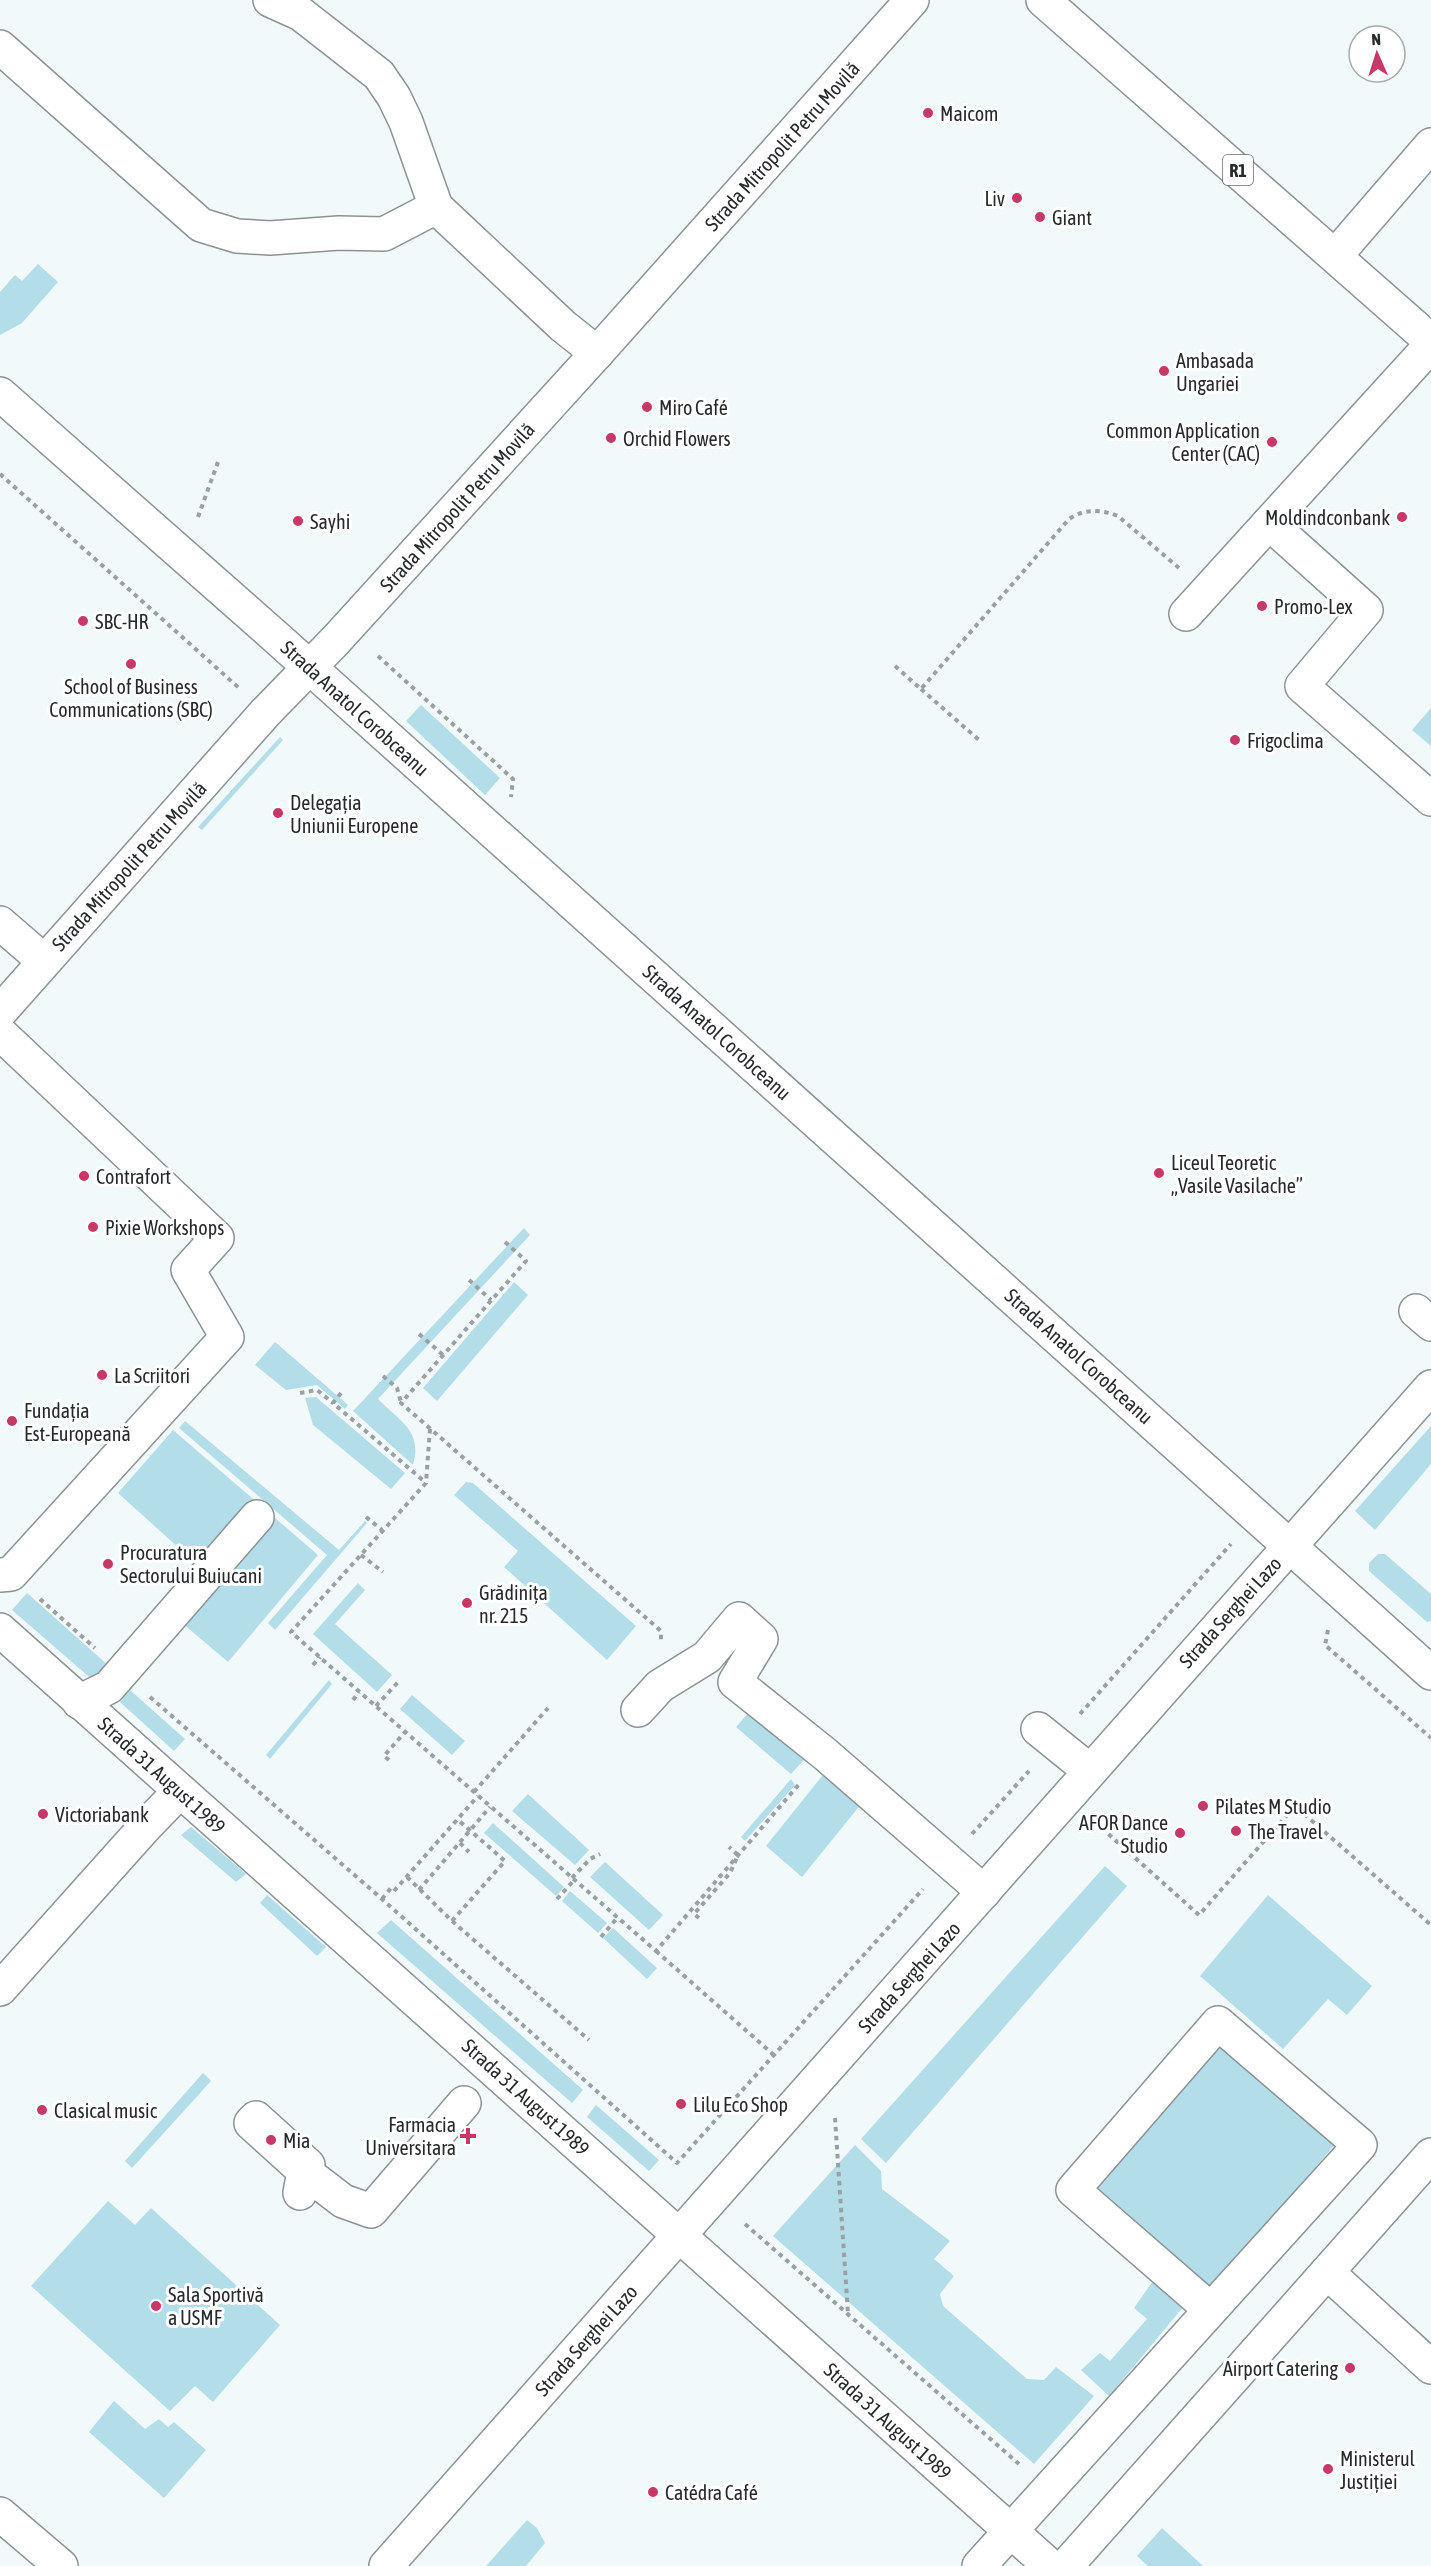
<svg xmlns="http://www.w3.org/2000/svg" width="1431" height="2566" font-family="'Asap Condensed',sans-serif">
<rect width="100%" height="100%" fill="#f1f9fb"/>
<g fill="#b3dee9">
<path d="M 38,264 L 58,282 L 22,323 L 0,335 L 0,292 L 15,275 L 22,281 Z"/>
<path d="M 421,705 L 500,778 L 485,795 L 406,721 Z"/>
<path d="M 1431,708 L 1431,746 L 1412,730 Z"/>
<path d="M 280,737 L 283,740 L 202,830 L 198,827 Z"/>
<path d="M 524,1228 L 530,1235 L 378,1399 C 399,1421 423,1430 413,1465 L 353,1411 Z"/>
<path d="M 514,1282 L 528,1295 L 437,1401 L 423,1388 Z"/>
<path d="M 275,1342 L 348,1405 L 345,1409 L 317,1385 L 286,1390 L 255,1365 Z"/>
<path d="M 316,1397 L 405,1473 L 391,1489 L 313,1425 L 305,1398 Z"/>
<path d="M 185,1421 L 339,1550 L 365,1521 L 367,1523 L 275,1630 L 268,1623 L 327,1555 L 179,1428 Z"/>
<path d="M 1431,1426 L 1431,1464 L 1375,1530 L 1355,1511 Z"/>
<path d="M 173,1430 L 318,1555 L 228,1662 L 175,1617 L 201,1568 L 118,1493 Z"/>
<path d="M 466,1482 L 473,1483 L 636,1626 L 607,1660 L 504,1567 L 518,1551 L 454,1495 Z"/>
<path d="M 1378,1554 L 1385,1554 L 1431,1594 L 1431,1621 L 1427,1622 L 1369,1571 L 1369,1563 Z"/>
<path d="M 358,1583 L 365,1590 L 335,1624 L 392,1675 L 377,1692 L 313,1634 Z"/>
<path d="M 27,1593 L 109,1666 L 95,1682 L 12,1610 Z"/>
<path d="M 329,1680 L 332,1684 L 270,1759 L 266,1755 Z"/>
<path d="M 130,1690 L 185,1739 L 174,1751 L 120,1702 Z"/>
<path d="M 412,1695 L 465,1741 L 452,1755 L 400,1709 Z"/>
<path d="M 756,1704 L 812,1751 L 791,1774 L 736,1727 Z"/>
<path d="M 822,1776 L 831,1777 L 862,1803 L 802,1877 L 766,1846 Z"/>
<path d="M 791,1779 L 795,1785 L 745,1841 L 741,1837 Z"/>
<path d="M 528,1794 L 589,1850 L 575,1865 L 512,1811 Z"/>
<path d="M 493,1823 L 564,1887 L 556,1896 L 484,1833 Z"/>
<path d="M 191,1827 L 246,1874 L 236,1882 L 181,1835 Z"/>
<path d="M 605,1862 L 663,1915 L 649,1930 L 590,1877 Z"/>
<path d="M 1105,1866 L 1127,1886 L 886,2163 L 861,2139 Z"/>
<path d="M 570,1891 L 607,1923 L 598,1933 L 562,1901 Z"/>
<path d="M 267,1895 L 326,1947 L 317,1956 L 260,1903 Z"/>
<path d="M 1268,1895 L 1372,1986 L 1347,2015 L 1328,1999 L 1283,2049 L 1200,1976 Z"/>
<path d="M 391,1920 L 583,2090 L 572,2103 L 377,1933 Z"/>
<path d="M 613,1928 L 657,1968 L 647,1979 L 603,1938 Z"/>
<path d="M 1222,2042 L 1337,2142 L 1209,2292 L 1088,2189 Z"/>
<path d="M 203,2073 L 211,2081 L 132,2168 L 125,2161 Z"/>
<path d="M 596,2105 L 659,2160 L 649,2171 L 587,2117 Z"/>
<path d="M 855,2145 L 881,2171 L 882,2189 L 950,2241 L 934,2259 L 954,2276 L 940,2294 L 943,2306 L 1027,2379 L 1044,2380 L 1056,2367 L 1094,2396 L 1034,2464 L 773,2236 Z"/>
<path d="M 108,2201 L 135,2225 L 151,2208 L 280,2325 L 213,2402 L 195,2386 L 170,2411 L 31,2286 Z"/>
<path d="M 1153,2281 L 1184,2306 L 1109,2396 L 1081,2370 L 1100,2353 L 1110,2361 L 1147,2319 L 1134,2308 Z"/>
<path d="M 114,2401 L 145,2429 L 159,2419 L 168,2427 L 174,2422 L 206,2450 L 164,2498 L 89,2432 Z"/>
<path d="M 527,2520 L 537,2528 L 545,2543 L 526,2566 L 486,2566 Z"/>
<path d="M 1162,2528 L 1203,2566 L 1148,2566 L 1137,2556 Z"/>
</g>
<g fill="none" stroke-linecap="round" stroke-linejoin="round">
<defs>
<g id="minor">
<path d="M 270,0 L 301,14 L 379,75 L 394,97 L 406,122 L 436,207 L 563,326 L 597,353"/>
<path d="M 0,47 L 201,225 L 237,236 L 270,238 L 339,233 L 384,234 L 436,207"/>
<path d="M 1336,255 L 1431,145"/>
<path d="M 0,394 L 278,639 L 1431,1673"/>
<path d="M 1269,523 L 1366,610 L 1302,686 L 1431,799"/>
<path d="M 1186,614 L 1431,345"/>
<path d="M 0,923 L 44,961"/>
<path d="M 0,1012 L 265,713 L 336,640 L 597,353 L 912,0"/>
<path d="M 0,1033 L 217,1238 L 188,1270 L 227,1337 L 11,1574 L 0,1575"/>
<path d="M 1416,1311 L 1431,1324"/>
<path d="M 0,1630 L 1050,2566"/>
<path d="M 79,1702 L 109,1687 L 257,1517"/>
<path d="M 638,1710 L 660,1686 L 707,1657 L 739,1619 L 761,1639 L 735,1682 L 825,1754 L 984,1892"/>
<path d="M 1038,1729 L 1090,1771"/>
<path d="M 0,1989 L 146,1826 L 180,1791"/>
<path d="M 300,2193 L 304,2171 L 251,2123 L 256,2118 L 308,2165 L 304,2171 L 343,2201 L 371,2211 L 464,2103"/>
<path d="M 1327,2272 L 1431,2367"/>
<path d="M 0,2514 L 61,2566"/>
<path d="M 979,2566 L 1360,2145 L 1218,2023 L 1073,2190 L 1210,2309"/>
<path d="M 1066,2566 L 1431,2155"/>
</g>
<g id="major">
<path d="M 1043,0 L 1431,341"/>
<path d="M 386,2566 L 1431,1387"/>
</g>
</defs>
<use href="#minor" stroke="#8c9395" stroke-width="36"/>
<use href="#major" stroke="#8c9395" stroke-width="36"/>
<g stroke="#9ba1a3" stroke-width="4" stroke-dasharray="4.5 4.5" stroke-linecap="butt">
<path d="M 0,474 L 239,688"/>
<path d="M 198,517 L 218,462"/>
<path d="M 378,656 L 513,779 L 511,797"/>
<path d="M 895,666 L 921,689 L 1069,519 C 1083,509 1101,509 1118,516 L 1179,568"/>
<path d="M 921,689 L 979,740"/>
<path d="M 505,1242 L 526,1261 L 401,1403 L 661,1631 L 661,1642"/>
<path d="M 469,1280 L 491,1300"/>
<path d="M 419,1334 L 443,1355"/>
<path d="M 383,1376 L 397,1388 L 401,1402"/>
<path d="M 300,1393 L 317,1390 L 333,1403"/>
<path d="M 341,1393 L 333,1403 L 425,1482"/>
<path d="M 430,1429 L 426,1483 L 291,1632 L 656,1951 L 801,1782"/>
<path d="M 366,1517 L 382,1530"/>
<path d="M 361,1555 L 383,1572"/>
<path d="M 40,1599 L 95,1648"/>
<path d="M 1328,1630 L 1325,1645 L 1431,1738"/>
<path d="M 313,1665 L 320,1657"/>
<path d="M 150,1697 L 382,1899 L 677,2163 L 923,1889"/>
<path d="M 353,1700 L 359,1692"/>
<path d="M 376,1706 L 400,1680"/>
<path d="M 1080,1714 L 1231,1544"/>
<path d="M 389,1760 L 384,1756 L 405,1732"/>
<path d="M 474,1792 L 548,1708"/>
<path d="M 1095,1822 L 1199,1915 L 1295,1806 L 1431,1925"/>
<path d="M 972,1834 L 1029,1771"/>
<path d="M 460,1843 L 469,1852"/>
<path d="M 407,1877 L 452,1921 L 589,2040"/>
<path d="M 572,1878 L 590,1859 L 600,1854"/>
<path d="M 419,1890 L 490,1807"/>
<path d="M 394,1891 L 478,1796"/>
<path d="M 382,1899 L 391,1888"/>
<path d="M 557,1899 L 575,1879"/>
<path d="M 699,1918 L 694,1914 L 730,1873 L 738,1855 L 729,1847"/>
<path d="M 452,1921 L 505,1861 L 457,1819"/>
<path d="M 601,1937 L 618,1917"/>
<path d="M 656,1951 L 775,2056"/>
<path d="M 835,2118 L 848,2314"/>
<path d="M 745,2224 L 1019,2464"/>
</g>
<use href="#minor" stroke="#fff" stroke-width="33"/>
<use href="#major" stroke="#fff" stroke-width="33"/>
</g>
<g fill="#c63967" stroke="#fff" stroke-width="2">
<circle cx="928" cy="113" r="6"/>
<circle cx="1017" cy="198" r="6"/>
<circle cx="1040" cy="217" r="6"/>
<circle cx="1164" cy="371" r="6"/>
<circle cx="647" cy="407" r="6"/>
<circle cx="611" cy="438" r="6"/>
<circle cx="1272" cy="442" r="6"/>
<circle cx="1402" cy="517" r="6"/>
<circle cx="298" cy="521" r="6"/>
<circle cx="1262" cy="606" r="6"/>
<circle cx="83" cy="621" r="6"/>
<circle cx="131" cy="664" r="6"/>
<circle cx="1235" cy="740" r="6"/>
<circle cx="278" cy="813" r="6"/>
<circle cx="1159" cy="1173" r="6"/>
<circle cx="84" cy="1176" r="6"/>
<circle cx="93" cy="1227" r="6"/>
<circle cx="102" cy="1375" r="6"/>
<circle cx="12" cy="1421" r="6"/>
<circle cx="108" cy="1564" r="6"/>
<circle cx="467" cy="1603" r="6"/>
<circle cx="1203" cy="1806" r="6"/>
<circle cx="43" cy="1814" r="6"/>
<circle cx="1236" cy="1831" r="6"/>
<circle cx="1180" cy="1833" r="6"/>
<circle cx="681" cy="2104" r="6"/>
<circle cx="42" cy="2110" r="6"/>
<path d="M465 2127h6v6h6v6h-6v6h-6v-6h-6v-6h6z"/>
<circle cx="271" cy="2140" r="6"/>
<circle cx="156" cy="2306" r="6"/>
<circle cx="1350" cy="2368" r="6"/>
<circle cx="1328" cy="2469" r="6"/>
<circle cx="653" cy="2492" r="6"/>
</g>
<g text-anchor="middle" dominant-baseline="central" stroke-width="6" stroke-linejoin="round" paint-order="stroke">
<rect fill="#fff" stroke="#686a6b" stroke-width="1.5" x="1223" y="155" width="30" height="30" rx="4.5"/>
<g font-size="18" font-weight="bold" fill="#272a2b">
<text x="1238" y="170">R1</text>
</g>
<g font-size="20" fill="#272a2b" stroke="#fff" text-anchor="start">
<text x="940" y="113">Maicom</text>
<text x="1005" y="198" text-anchor="end">Liv</text>
<text x="1052" y="217">Giant</text>
<text x="1176" y="360">Ambasada<tspan x="1176" dy="23">Ungariei</tspan></text>
<text x="659" y="407">Miro Café</text>
<text x="1260" y="430" text-anchor="end">Common Application<tspan x="1260" dy="23">Center (CAC)</tspan></text>
<text x="623" y="438">Orchid Flowers</text>
<text x="1390" y="517" text-anchor="end">Moldindconbank</text>
<text x="310" y="521">Sayhi</text>
<text x="1274" y="606">Promo-Lex</text>
<text x="95" y="621">SBC-HR</text>
<text x="131" y="686" text-anchor="middle">School of Business<tspan x="131" dy="23">Communications (SBC)</tspan></text>
<text x="1247" y="740">Frigoclima</text>
<text x="290" y="802">Delegația<tspan x="290" dy="23">Uniunii Europene</tspan></text>
<text x="1171" y="1162">Liceul Teoretic<tspan x="1171" dy="23">„Vasile Vasilache”</tspan></text>
<text x="96" y="1176">Contrafort</text>
<text x="105" y="1227">Pixie Workshops</text>
<text x="114" y="1375">La Scriitori</text>
<text x="24" y="1410">Fundația<tspan x="24" dy="23">Est-Europeană</tspan></text>
<text x="120" y="1552">Procuratura<tspan x="120" dy="23">Sectorului Buiucani</tspan></text>
<text x="479" y="1592">Grădinița<tspan x="479" dy="23">nr. 215</tspan></text>
<text x="1215" y="1806">Pilates M Studio</text>
<text x="55" y="1814">Victoriabank</text>
<text x="1168" y="1822" text-anchor="end">AFOR Dance<tspan x="1168" dy="23">Studio</tspan></text>
<text x="1248" y="1831">The Travel</text>
<text x="693" y="2104">Lilu Eco Shop</text>
<text x="54" y="2110">Clasical music</text>
<text x="456" y="2124" text-anchor="end">Farmacia<tspan x="456" dy="23">Universitara</tspan></text>
<text x="283" y="2140">Mia</text>
<text x="168" y="2294">Sala Sportivă<tspan x="168" dy="23">a USMF</tspan></text>
<text x="1338" y="2368" text-anchor="end">Airport Catering</text>
<text x="1340" y="2458">Ministerul<tspan x="1340" dy="23">Justiției</tspan></text>
<text x="665" y="2492">Catédra Café</text>
</g>
<g font-size="20" fill="#272a2b" stroke="#fff">
<text transform="translate(782 146) rotate(-48)">Strada Mitropolit Petru Movilă</text>
<text transform="translate(457 507) rotate(-48)">Strada Mitropolit Petru Movilă</text>
<text transform="translate(355 708) rotate(42)">Strada Anatol Corobceanu</text>
<text transform="translate(129 866) rotate(-48)">Strada Mitropolit Petru Movilă</text>
<text transform="translate(717 1032) rotate(42)">Strada Anatol Corobceanu</text>
<text transform="translate(1079 1356) rotate(42)">Strada Anatol Corobceanu</text>
<text transform="translate(1230 1612) rotate(-48)">Strada Serghei Lazo</text>
<text transform="translate(162 1775) rotate(42)">Strada 31 August 1989</text>
<text transform="translate(909 1977) rotate(-48)">Strada Serghei Lazo</text>
<text transform="translate(526 2097) rotate(42)">Strada 31 August 1989</text>
<text transform="translate(586 2340) rotate(-48)">Strada Serghei Lazo</text>
<text transform="translate(888 2421) rotate(42)">Strada 31 August 1989</text>
</g>
</g>
<g transform="translate(1377 54) rotate(357)"><circle r="28" fill="#ffffff" stroke="#a9aaaa" stroke-width="1.5"/>
<path d="M0-4.5L10 22L0 15L-10 22Z" fill="#c63967"/>
<text y="-9" font-size="16" font-weight="bold" text-anchor="middle" fill="#272a2b">N</text>
</g>
</svg>
